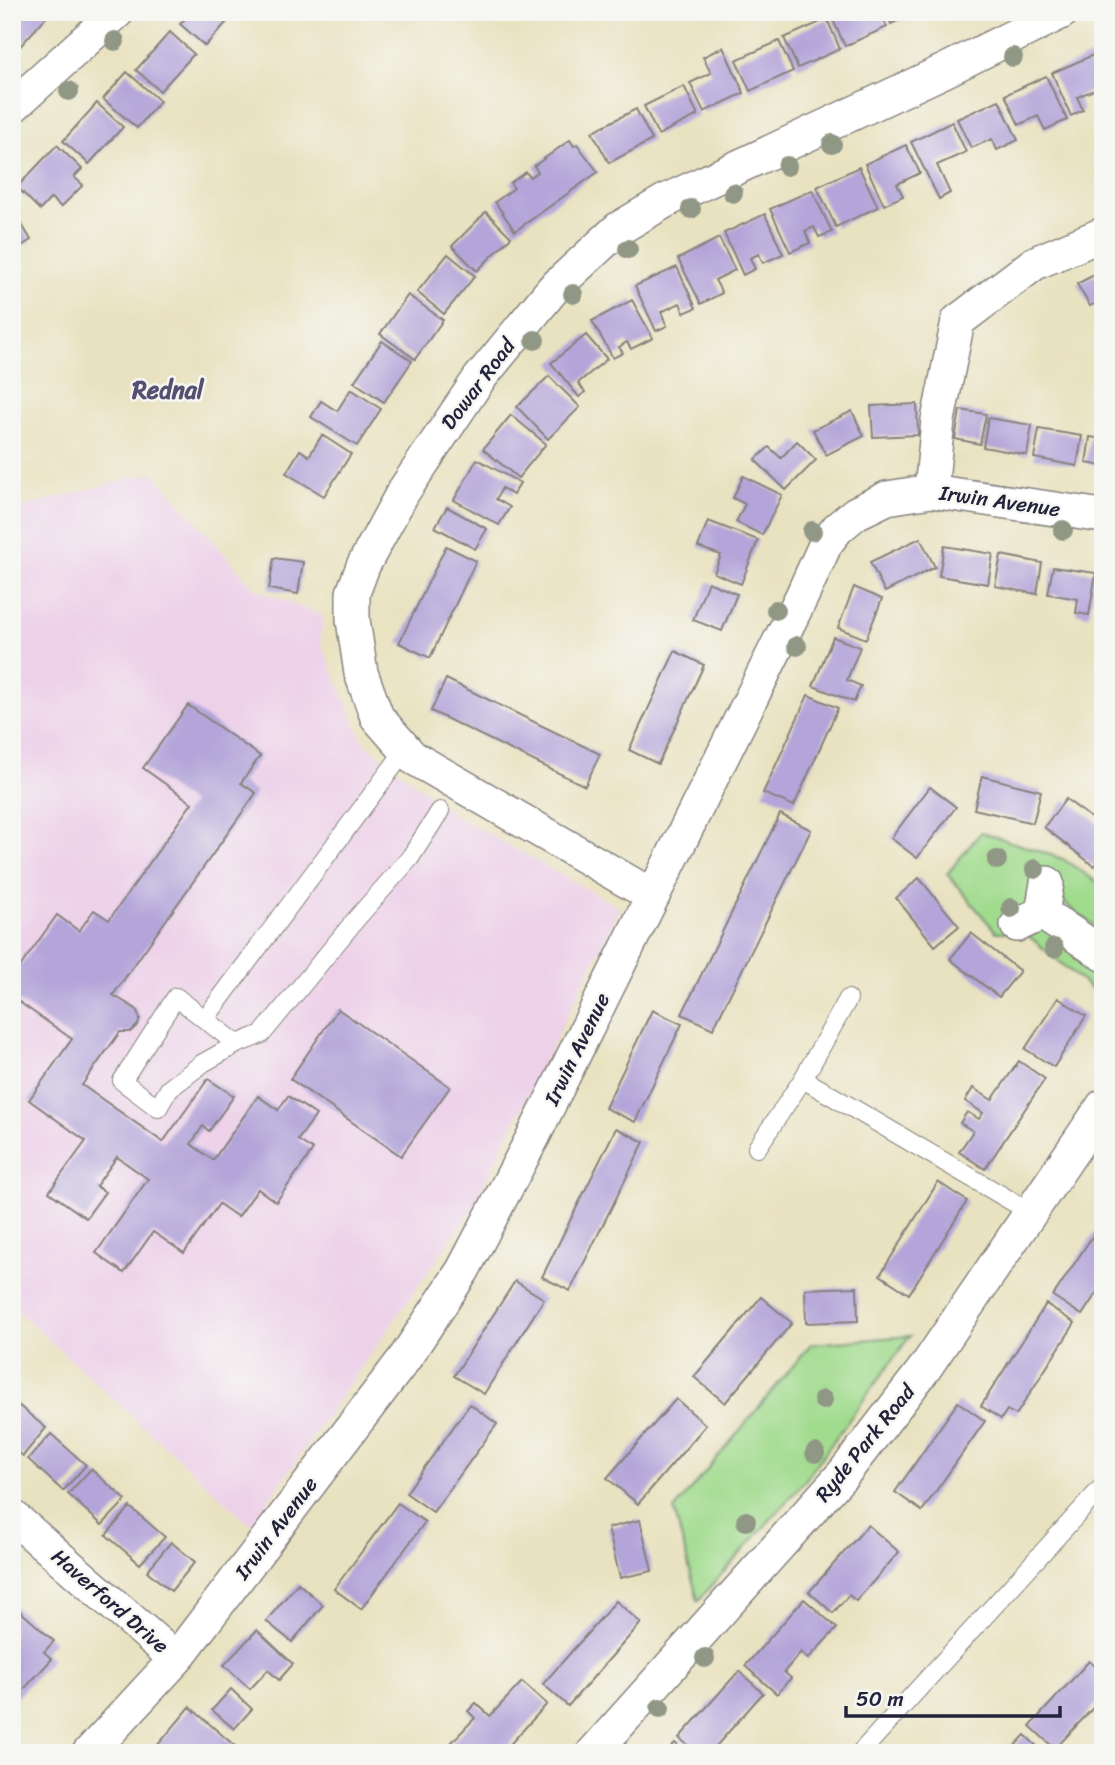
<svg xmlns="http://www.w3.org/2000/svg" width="1115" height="1765" font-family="Sriracha,sans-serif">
<rect width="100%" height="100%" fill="#f6f6f2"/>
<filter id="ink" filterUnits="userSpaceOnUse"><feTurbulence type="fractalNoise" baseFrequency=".0143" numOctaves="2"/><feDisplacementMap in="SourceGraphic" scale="14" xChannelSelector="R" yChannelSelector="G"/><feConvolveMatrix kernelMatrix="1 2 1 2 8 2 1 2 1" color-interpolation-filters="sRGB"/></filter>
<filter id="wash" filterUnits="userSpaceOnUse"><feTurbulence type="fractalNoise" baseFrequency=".00686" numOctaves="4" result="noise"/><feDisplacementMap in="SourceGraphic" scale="28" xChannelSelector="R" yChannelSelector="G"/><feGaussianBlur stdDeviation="1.57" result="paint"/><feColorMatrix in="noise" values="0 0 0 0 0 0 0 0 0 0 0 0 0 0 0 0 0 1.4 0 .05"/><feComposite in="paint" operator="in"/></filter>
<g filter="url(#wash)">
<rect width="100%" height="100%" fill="#e9e2c0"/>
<path fill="#edd1e9" d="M 153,472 L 255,589 L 323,616 L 320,641 L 363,742 L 453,814 L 620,908 L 472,1209 L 251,1525 L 12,1306 L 12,510 Z"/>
<g fill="#a1db8e" stroke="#627e64" stroke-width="2">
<path d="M 981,832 L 1063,859 L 1103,886 L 1103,932 L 1064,903 L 1061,882 L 1040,879 L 1103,962 L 1103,999 L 1024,932 L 996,932 L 947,874 Z"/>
<path d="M 910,1336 L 803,1483 L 698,1601 L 674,1510 L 811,1344 Z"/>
</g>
<g id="blocks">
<g fill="#b3a5d9">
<path d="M 12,12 L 44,12 L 48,15 L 16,51 L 12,47 Z"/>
<path d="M 191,12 L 236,12 L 205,46 L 180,24 Z"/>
<path d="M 829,12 L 880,12 L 887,27 L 845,46 Z"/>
<path d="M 886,12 L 917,12 L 891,24 Z"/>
<path d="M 827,19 L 840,49 L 798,68 L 784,38 Z"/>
<path d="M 170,32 L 194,54 L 160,91 L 136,70 Z"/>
<path d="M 779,41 L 793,71 L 750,91 L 736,60 Z"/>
<path d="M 723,47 L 744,93 L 704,112 L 690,83 L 711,73 L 703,57 Z"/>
<path d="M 1093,55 L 1103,77 L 1103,93 L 1099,95 L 1096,89 L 1077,97 L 1083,110 L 1071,116 L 1052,73 Z"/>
<path d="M 127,72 L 160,101 L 137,128 L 103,99 Z"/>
<path d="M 1046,76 L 1067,120 L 1045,130 L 1038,116 L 1019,125 L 1005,95 Z"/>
<path d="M 684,86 L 698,115 L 658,135 L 644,106 Z"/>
<path d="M 999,100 L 1018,140 L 997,150 L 992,139 L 971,148 L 957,119 Z"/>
<path d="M 97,103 L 123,127 L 89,164 L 63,141 Z"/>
<path d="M 636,109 L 652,140 L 609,163 L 592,132 Z"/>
<path d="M 952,122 L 966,152 L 937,165 L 950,193 L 939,199 L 911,142 Z"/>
<path d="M 570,140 L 574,146 L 577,144 L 598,172 L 515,231 L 495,202 L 514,188 L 510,183 L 526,172 L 530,177 L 538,172 L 534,166 Z"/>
<path d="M 57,145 L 82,169 L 74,177 L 83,185 L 61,207 L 51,198 L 40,210 L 17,187 Z"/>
<path d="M 906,145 L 920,173 L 897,184 L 903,196 L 884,205 L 865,164 Z"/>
<path d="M 859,167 L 878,207 L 836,227 L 817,187 Z"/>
<path d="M 812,190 L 832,232 L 819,237 L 814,227 L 805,231 L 810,243 L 790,252 L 770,209 Z"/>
<path d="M 12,208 L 31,240 L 12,252 Z"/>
<path d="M 486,212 L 511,237 L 477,271 L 452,246 Z"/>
<path d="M 765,214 L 783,254 L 763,263 L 759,254 L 750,258 L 755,269 L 743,275 L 724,233 Z"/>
<path d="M 719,238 L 735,270 L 715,280 L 722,293 L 701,304 L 678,259 Z"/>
<path d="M 448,254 L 475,276 L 444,314 L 417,292 Z"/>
<path d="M 677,267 L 696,308 L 684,313 L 680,303 L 661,312 L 667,326 L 656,331 L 635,286 Z"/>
<path d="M 1103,270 L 1103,300 L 1090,306 L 1077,284 Z"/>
<path d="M 408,295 L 443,320 L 415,359 L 380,334 Z"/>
<path d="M 632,300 L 653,338 L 631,349 L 627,342 L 619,347 L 623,353 L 613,358 L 592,321 Z"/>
<path d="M 586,335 L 607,359 L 578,383 L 585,392 L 579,397 L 551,363 Z"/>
<path d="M 382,341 L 412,361 L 384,402 L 354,382 Z"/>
<path d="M 549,376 L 580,407 L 548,439 L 517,407 Z"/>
<path d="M 351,389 L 381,409 L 357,446 L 311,417 L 321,401 L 337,411 Z"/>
<path d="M 917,404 L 918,435 L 873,437 L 871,406 Z"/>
<path d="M 960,410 L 986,414 L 980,444 L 955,439 Z"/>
<path d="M 852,411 L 864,436 L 826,455 L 813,430 Z"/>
<path d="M 511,415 L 546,444 L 518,478 L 483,449 Z"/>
<path d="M 988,418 L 1032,425 L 1027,455 L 983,447 Z"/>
<path d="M 1039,429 L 1082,436 L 1077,466 L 1034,458 Z"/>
<path d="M 322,435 L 351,454 L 324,496 L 286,473 L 300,450 L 309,456 Z"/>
<path d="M 1090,437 L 1103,439 L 1103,466 L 1086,463 Z"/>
<path d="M 797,441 L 816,460 L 786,490 L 755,460 L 769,447 L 781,458 Z"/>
<path d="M 477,459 L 520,483 L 513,495 L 502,488 L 496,499 L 510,507 L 499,525 L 454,500 Z"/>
<path d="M 743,476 L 782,495 L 762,535 L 736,522 L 745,504 L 733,498 Z"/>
<path d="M 447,507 L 487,529 L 475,549 L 435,527 Z"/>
<path d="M 708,521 L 758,540 L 741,584 L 714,573 L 721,555 L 698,547 Z"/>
<path d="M 920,538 L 935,567 L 885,592 L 870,562 Z"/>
<path d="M 446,546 L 476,561 L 430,658 L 399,643 Z"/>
<path d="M 944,546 L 993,554 L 988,584 L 939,576 Z"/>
<path d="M 1001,555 L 1042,563 L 1037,594 L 995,586 Z"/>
<path d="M 274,558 L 303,562 L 298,594 L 269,589 Z"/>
<path d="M 1053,567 L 1096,573 L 1089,615 L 1076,613 L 1078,599 L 1048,594 Z"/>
<path d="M 708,582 L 737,594 L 722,631 L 693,620 Z"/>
<path d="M 854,587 L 882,599 L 866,639 L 838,628 Z"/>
<path d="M 833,637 L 860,647 L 847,680 L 861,686 L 854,702 L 813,686 Z"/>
<path d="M 675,651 L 704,665 L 658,764 L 629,750 Z"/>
<path d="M 446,679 L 600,754 L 585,786 L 431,711 Z"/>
<path d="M 808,695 L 838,708 L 794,806 L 763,793 Z"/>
<path d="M 188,705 L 260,756 L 241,783 L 256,793 L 113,995 L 136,1009 L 140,1018 L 138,1025 L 130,1032 L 120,1032 L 82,1085 L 163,1142 L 208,1079 L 234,1096 L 209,1131 L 203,1126 L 191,1144 L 213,1160 L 258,1096 L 278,1110 L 288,1096 L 316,1115 L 298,1140 L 313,1150 L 276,1202 L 258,1189 L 238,1217 L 219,1204 L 184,1253 L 153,1232 L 124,1273 L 96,1253 L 148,1179 L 117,1157 L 96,1186 L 105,1192 L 86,1218 L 49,1192 L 86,1141 L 29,1100 L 72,1039 L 12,997 L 12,978 L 57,915 L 79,931 L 94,910 L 109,920 L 192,803 L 143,768 Z"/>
<path d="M 982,776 L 1041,791 L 1033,823 L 974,809 Z"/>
<path d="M 930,787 L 956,807 L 917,858 L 891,838 Z"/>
<path d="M 1066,799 L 1103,827 L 1103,855 L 1094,866 L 1044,827 Z"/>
<path d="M 780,814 L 811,830 L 713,1029 L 682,1014 Z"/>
<path d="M 919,878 L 959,926 L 935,946 L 896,898 Z"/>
<path d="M 971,933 L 1020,971 L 999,997 L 950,959 Z"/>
<path d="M 1058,998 L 1086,1016 L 1054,1067 L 1025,1049 Z"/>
<path d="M 338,1009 L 450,1087 L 401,1156 L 290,1079 Z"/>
<path d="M 652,1010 L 682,1024 L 635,1122 L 605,1108 Z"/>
<path d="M 1019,1061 L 1045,1079 L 985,1169 L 959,1152 L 973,1131 L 960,1123 L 967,1112 L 979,1119 L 983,1113 L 965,1101 L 973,1088 L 992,1100 Z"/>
<path d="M 616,1128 L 644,1142 L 570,1291 L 542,1277 Z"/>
<path d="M 938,1182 L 967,1201 L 909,1294 L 880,1275 Z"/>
<path d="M 1103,1220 L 1103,1283 L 1082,1315 L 1053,1296 Z"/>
<path d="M 515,1281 L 544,1299 L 484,1394 L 454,1376 Z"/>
<path d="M 857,1287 L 858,1321 L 806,1323 L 805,1289 Z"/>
<path d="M 761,1297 L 792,1323 L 725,1403 L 694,1377 Z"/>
<path d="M 1046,1304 L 1075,1323 L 1016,1415 L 1007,1410 L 1001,1419 L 981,1406 Z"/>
<path d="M 676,1399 L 706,1425 L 638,1504 L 607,1478 Z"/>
<path d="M 12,1400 L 46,1428 L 23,1456 L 12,1447 Z"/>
<path d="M 958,1402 L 985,1421 L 922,1511 L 895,1492 Z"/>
<path d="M 470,1404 L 497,1424 L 433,1512 L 406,1493 Z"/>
<path d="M 51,1434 L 86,1465 L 63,1491 L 28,1459 Z"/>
<path d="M 91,1469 L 126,1500 L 102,1525 L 68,1494 Z"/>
<path d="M 398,1503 L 425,1522 L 361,1609 L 334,1589 Z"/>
<path d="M 130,1507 L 165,1537 L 140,1564 L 106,1535 Z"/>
<path d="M 640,1520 L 652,1571 L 620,1578 L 608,1528 Z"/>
<path d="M 868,1525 L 899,1552 L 856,1601 L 849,1595 L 833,1613 L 809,1592 Z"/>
<path d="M 171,1542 L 195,1562 L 171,1591 L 147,1571 Z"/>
<path d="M 298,1583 L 323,1605 L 292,1642 L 266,1621 Z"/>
<path d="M 804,1599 L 837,1628 L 808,1659 L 801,1652 L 784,1672 L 791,1678 L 777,1694 L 745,1666 Z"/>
<path d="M 616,1601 L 641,1623 L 568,1706 L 543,1684 Z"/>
<path d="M 12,1604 L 54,1641 L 44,1652 L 52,1659 L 12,1702 Z"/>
<path d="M 257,1630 L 293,1664 L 279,1680 L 268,1670 L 250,1689 L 224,1665 Z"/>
<path d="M 1089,1661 L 1103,1673 L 1103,1697 L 1055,1749 L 1030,1726 Z"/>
<path d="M 739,1671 L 763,1693 L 710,1753 L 697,1753 L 679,1738 Z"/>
<path d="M 522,1682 L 547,1704 L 502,1753 L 457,1753 L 449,1745 L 475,1718 L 468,1711 L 476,1703 L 490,1716 Z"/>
<path d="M 231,1689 L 252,1709 L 234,1729 L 212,1710 Z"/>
<path d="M 190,1707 L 243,1753 L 151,1753 Z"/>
<path d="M 1025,1735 L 1044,1753 L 1008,1753 Z"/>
<path d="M 675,1743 L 686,1753 L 666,1753 Z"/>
</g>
</g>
</g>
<g filter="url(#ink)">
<use href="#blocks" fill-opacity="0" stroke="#86827e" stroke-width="2"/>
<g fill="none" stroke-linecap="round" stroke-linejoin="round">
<defs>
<g id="service">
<path d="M 205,1019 L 406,749"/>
<path d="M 237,1044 L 176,997 L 122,1081 L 158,1108 L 169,1089 L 203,1063 L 237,1044 L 262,1034 L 357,918 L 410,858 L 440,811"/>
<path d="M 803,1079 L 1030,1212"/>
<path d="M 757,1148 L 803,1079 L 848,999"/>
<path d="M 860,1753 L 1103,1486"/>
</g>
<g id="minor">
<path d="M 12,107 L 117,12"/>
<path d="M 931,491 L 938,420 L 958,321 L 1035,263 L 1103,234"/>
<path d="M 653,896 L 412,757 L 377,717 L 361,673 L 353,620 L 353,593 L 363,566 L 403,492 L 479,379 L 553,289 L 618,229 L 665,201 L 946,70 L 1062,12"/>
<path d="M 1042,913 L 1103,954"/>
<path d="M 1017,925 L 1042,913 L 1047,883"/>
<path d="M 12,1516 L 176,1659"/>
<path d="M 89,1753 L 176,1659 L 405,1358 L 463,1270 L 534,1135 L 802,596 L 826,543 L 838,528 L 856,513 L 887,498 L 931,491 L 1103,516"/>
<path d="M 593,1753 L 844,1473 L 925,1368 L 1103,1106"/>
</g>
</defs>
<use href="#service" stroke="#86827e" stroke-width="20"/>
<use href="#minor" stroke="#86827e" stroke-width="36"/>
<use href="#service" stroke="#fff" stroke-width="18"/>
<use href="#minor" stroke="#fff" stroke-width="33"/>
</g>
<g fill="#909785">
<circle cx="115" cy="41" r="10"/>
<circle cx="1013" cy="57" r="10"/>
<circle cx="69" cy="91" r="10"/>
<circle cx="832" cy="144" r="10"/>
<circle cx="787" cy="166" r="10"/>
<circle cx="733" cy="193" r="10"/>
<circle cx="691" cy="209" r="10"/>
<circle cx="628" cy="249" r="10"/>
<circle cx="573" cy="294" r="10"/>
<circle cx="535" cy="340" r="10"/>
<circle cx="1063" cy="530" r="10"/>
<circle cx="812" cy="531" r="10"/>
<circle cx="776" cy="610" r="10"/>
<circle cx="797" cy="646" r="10"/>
<circle cx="997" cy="860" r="10"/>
<circle cx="1035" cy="869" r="10"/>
<circle cx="1011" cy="908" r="10"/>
<circle cx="1054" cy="948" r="10"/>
<circle cx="823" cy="1400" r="10"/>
<circle cx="815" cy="1453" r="10"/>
<circle cx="746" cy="1521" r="10"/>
<circle cx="705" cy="1658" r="10"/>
<circle cx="660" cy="1708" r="10"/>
</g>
</g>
<g text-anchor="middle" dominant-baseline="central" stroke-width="5" stroke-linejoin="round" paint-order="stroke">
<g font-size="21" fill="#22223b" stroke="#f6f6f2">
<text transform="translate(478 384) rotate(-53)">Dowar Road</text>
<text transform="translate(1000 501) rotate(8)">Irwin Avenue</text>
<text transform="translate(577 1049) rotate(-64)">Irwin Avenue</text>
<text transform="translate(865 1443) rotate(-51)">Ryde Park Road</text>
<text transform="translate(276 1528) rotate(-53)">Irwin Avenue</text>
<text transform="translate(110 1601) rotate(41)">Haverford Drive</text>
</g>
<g font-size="24" font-weight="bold" fill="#555072" stroke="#f6f6f2">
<text x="168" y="390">Rednal</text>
</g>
</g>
<rect width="1115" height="1765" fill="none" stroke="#f6f6f2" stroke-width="42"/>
<path d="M846 1706v10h214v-10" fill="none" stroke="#22223b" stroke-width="3.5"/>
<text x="856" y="1706" font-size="21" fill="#22223b" stroke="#f6f6f2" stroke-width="5" paint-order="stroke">50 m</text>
</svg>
